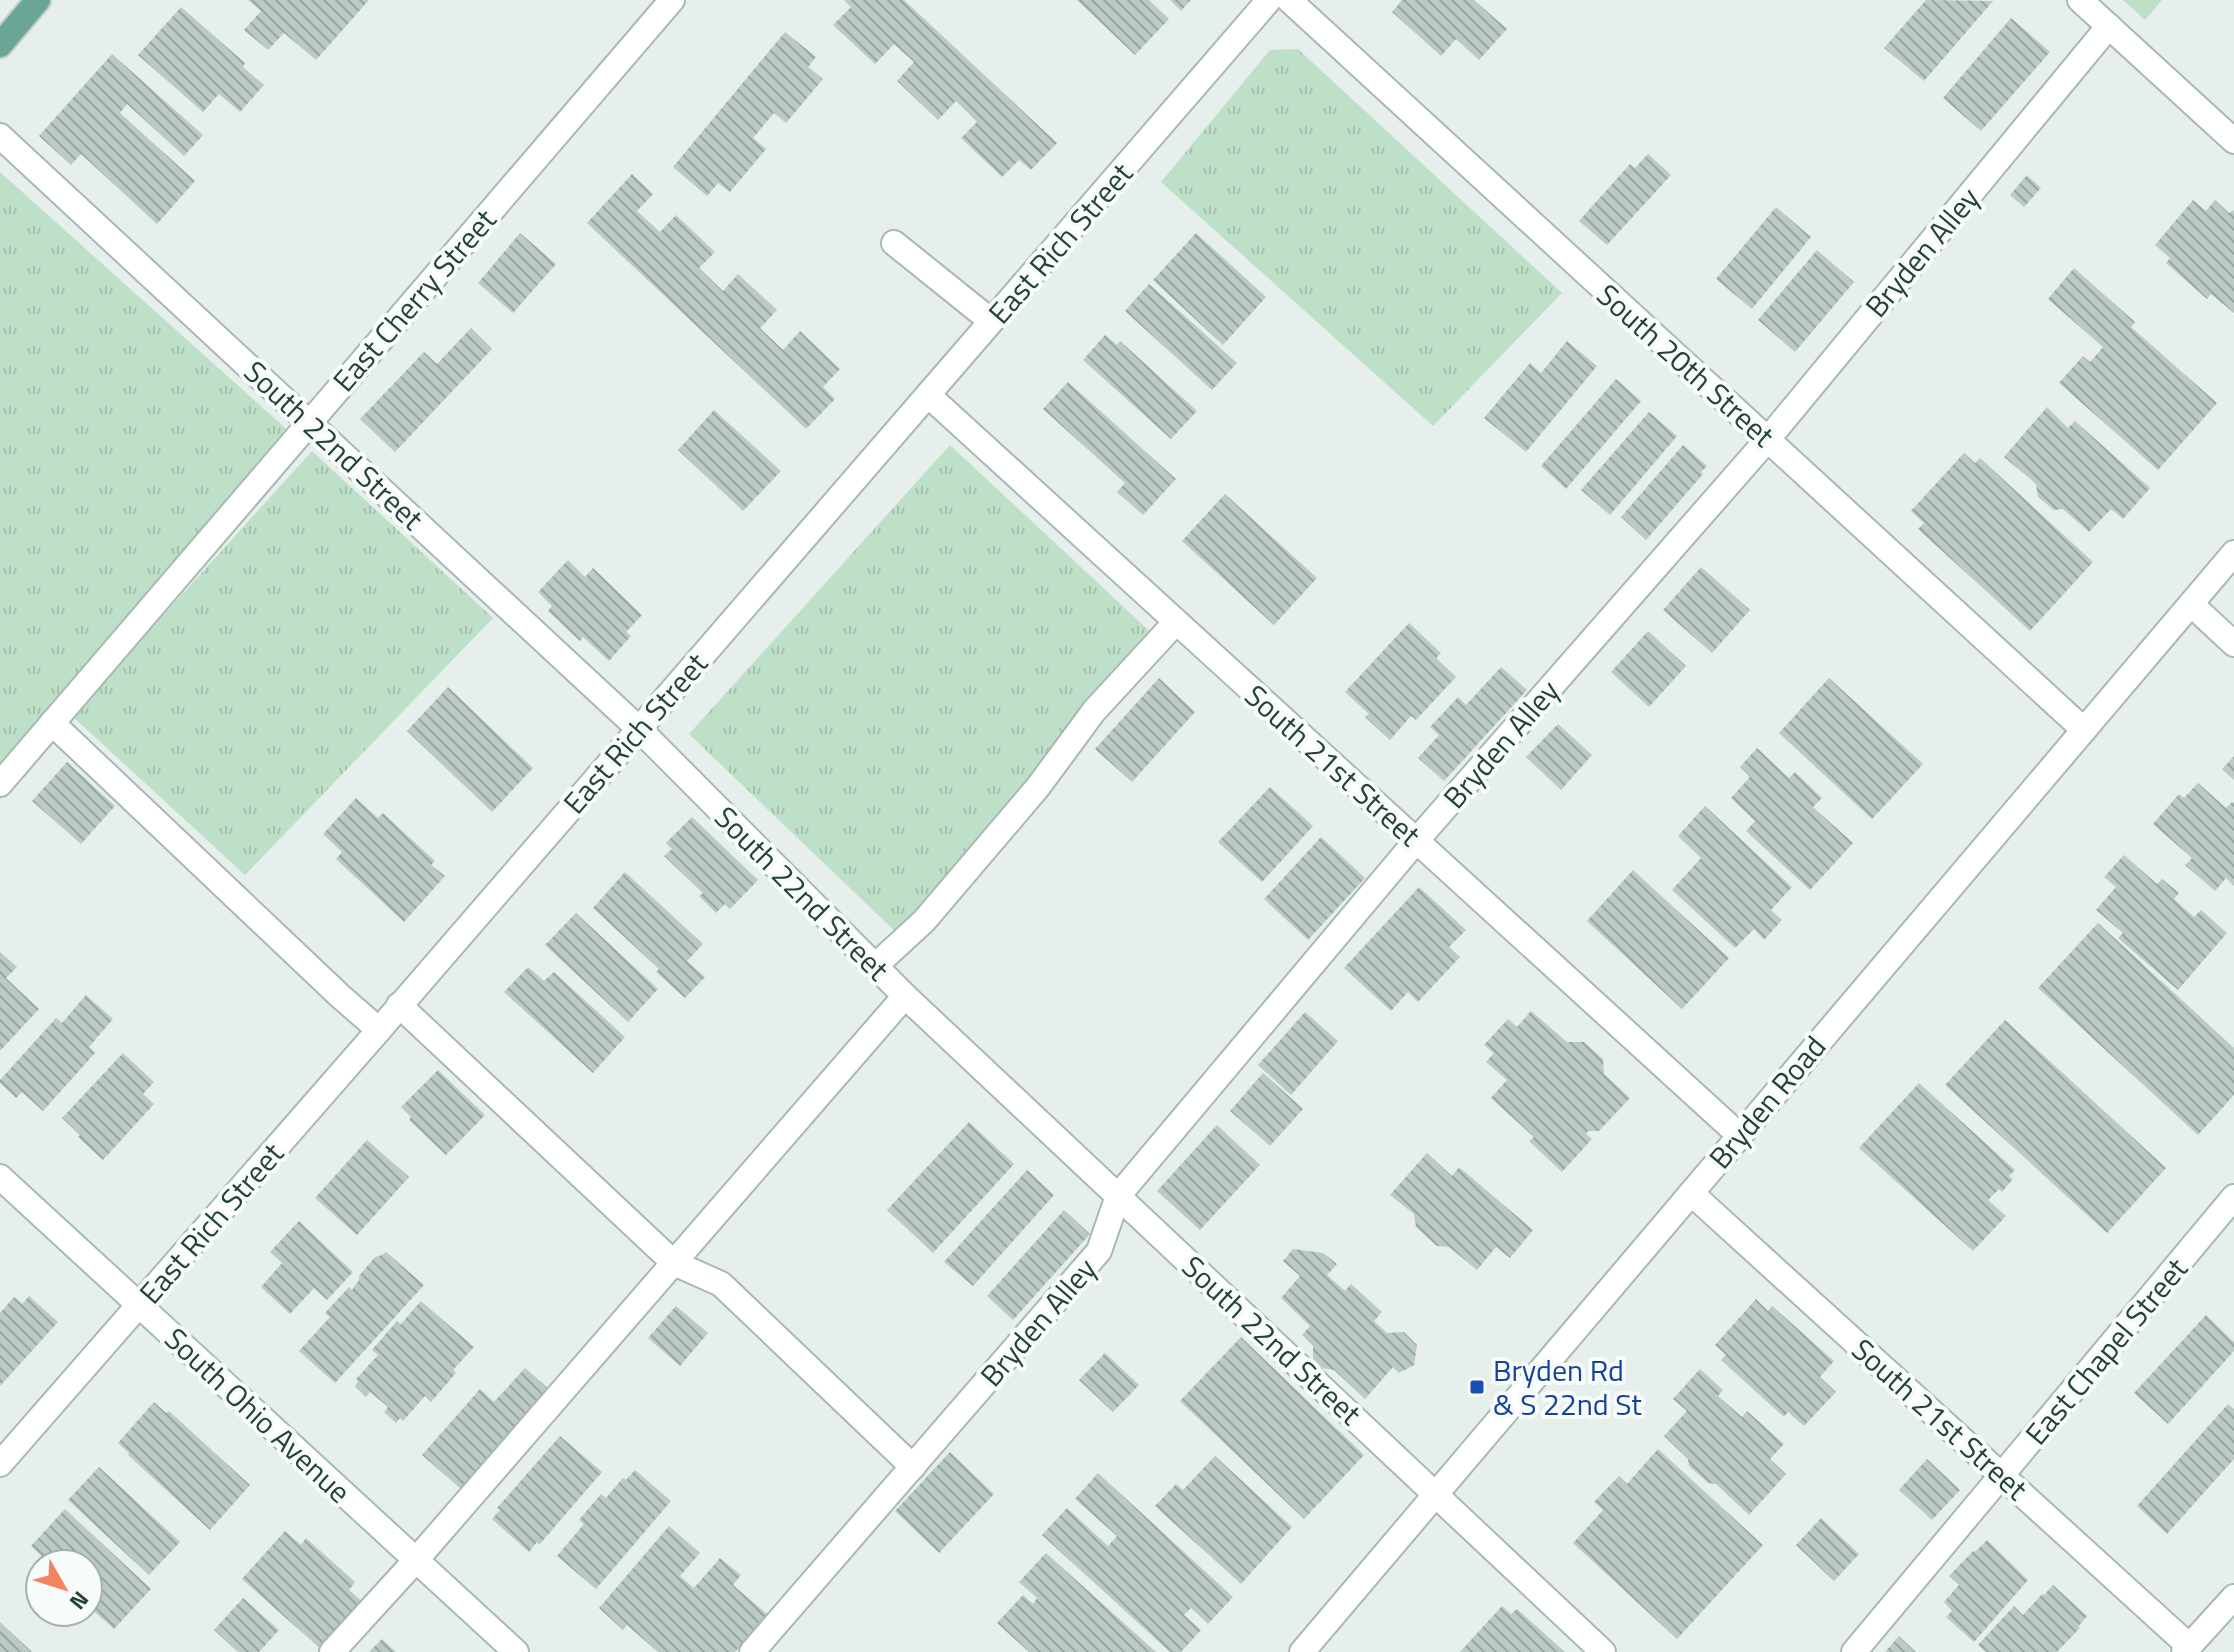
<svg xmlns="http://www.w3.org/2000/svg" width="2234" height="1652" font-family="'Titillium Web',sans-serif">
<defs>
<pattern id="grass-tufts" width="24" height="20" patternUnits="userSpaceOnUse" patternTransform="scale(2)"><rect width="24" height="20" fill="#bfe0c8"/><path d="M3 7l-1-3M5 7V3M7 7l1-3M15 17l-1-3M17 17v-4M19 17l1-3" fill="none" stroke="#a4c1ad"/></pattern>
<pattern id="building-back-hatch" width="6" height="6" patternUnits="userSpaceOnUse" patternTransform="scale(2)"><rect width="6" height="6" fill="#bbcac4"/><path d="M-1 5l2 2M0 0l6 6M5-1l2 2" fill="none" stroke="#98a6a0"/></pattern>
</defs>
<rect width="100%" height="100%" fill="#e6efeb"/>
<g fill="url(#grass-tufts)">
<path d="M 1298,49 L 1562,293 L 1433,426 L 1161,182 L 1270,50 Z"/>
<path d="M 0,172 L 292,434 L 0,765 Z"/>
<path d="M 950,445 L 1158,639 L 901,937 L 689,734 Z"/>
<path d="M 312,451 L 493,618 L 245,875 L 72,716 Z"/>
</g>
<path fill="#bfe0c8" d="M 2123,0 L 2162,0 L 2145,20 Z"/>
<g fill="url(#building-back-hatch)">
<path d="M 248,0 L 369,0 L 316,60 L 284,33 L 268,50 L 244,30 L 261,11 Z"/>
<path d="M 844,0 L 904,0 L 1057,143 L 1031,170 L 1019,160 L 1002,177 L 961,138 L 977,122 L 956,101 L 938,120 L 897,81 L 914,62 L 894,44 L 875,64 L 833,25 L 851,7 Z"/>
<path d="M 1077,0 L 1149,0 L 1169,19 L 1135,55 Z"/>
<path d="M 1170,0 L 1191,0 L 1181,11 Z"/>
<path d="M 1402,0 L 1474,0 L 1507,29 L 1479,60 L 1456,39 L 1441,56 L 1392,12 Z"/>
<path d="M 1926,0 L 1993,1 L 1924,81 L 1884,48 Z"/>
<path d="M 181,7 L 245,63 L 243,67 L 264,85 L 240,112 L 219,94 L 203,112 L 138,55 Z"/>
<path d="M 2011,18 L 2050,52 L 1981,131 L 1943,98 Z"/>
<path d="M 785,32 L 816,57 L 808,67 L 823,79 L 786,123 L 774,113 L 753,138 L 766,149 L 730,192 L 718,183 L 707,196 L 673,167 Z"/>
<path d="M 112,54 L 203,135 L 184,156 L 127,104 L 120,113 L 195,181 L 157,224 L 81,154 L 71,165 L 39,136 Z"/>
<path d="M 1648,154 L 1671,175 L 1607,245 L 1579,221 L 1630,164 L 1635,168 Z"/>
<path d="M 632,174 L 653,194 L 637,211 L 660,232 L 676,215 L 715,252 L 699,268 L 723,291 L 738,274 L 777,310 L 760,328 L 783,350 L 800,331 L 840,369 L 823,387 L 835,399 L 806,429 L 587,223 Z"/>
<path d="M 2027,175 L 2041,188 L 2024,207 L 2010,195 Z"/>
<path d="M 2193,200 L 2206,211 L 2215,200 L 2229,213 L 2234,210 L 2234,313 L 2211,294 L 2207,299 L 2166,263 L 2170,258 L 2155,245 Z"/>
<path d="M 1776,207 L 1811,237 L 1752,309 L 1716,279 Z"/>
<path d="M 520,233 L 556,264 L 513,313 L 478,283 Z"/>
<path d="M 1196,233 L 1266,297 L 1223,345 L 1153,280 Z"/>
<path d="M 1817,250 L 1854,282 L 1795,352 L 1758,320 Z"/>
<path d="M 2074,268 L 2135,322 L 2131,327 L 2217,403 L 2158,470 L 2059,383 L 2083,356 L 2090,362 L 2103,347 L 2048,299 Z"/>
<path d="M 1149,284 L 1237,363 L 1212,390 L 1125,311 Z"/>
<path d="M 471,328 L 492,349 L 395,452 L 360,419 L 424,352 L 437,364 Z"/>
<path d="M 1105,335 L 1117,345 L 1120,341 L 1197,411 L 1171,439 L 1083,360 Z"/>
<path d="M 1567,341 L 1597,366 L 1526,452 L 1484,418 L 1530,363 L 1541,373 Z"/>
<path d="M 1616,379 L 1641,401 L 1566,489 L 1541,466 Z"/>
<path d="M 1068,382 L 1176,479 L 1143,515 L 1117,492 L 1125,483 L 1043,409 Z"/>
<path d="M 2047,407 L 2068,428 L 2075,421 L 2150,488 L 2123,519 L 2111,509 L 2089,532 L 2063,509 L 2054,510 L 2038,497 L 2036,484 L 2004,457 Z"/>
<path d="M 714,410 L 781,471 L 743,511 L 678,450 Z"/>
<path d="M 1649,412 L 1677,436 L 1610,515 L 1581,490 Z"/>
<path d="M 1683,445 L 1707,466 L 1701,472 L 1703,474 L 1646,540 L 1621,517 Z"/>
<path d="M 1964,453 L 1975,463 L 1980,458 L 2093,562 L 2030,631 L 1918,529 L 1924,523 L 1911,511 Z"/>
<path d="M 1225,494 L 1317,578 L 1274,625 L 1182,541 Z"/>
<path d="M 568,560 L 585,577 L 593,568 L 642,615 L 626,632 L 631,636 L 609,661 L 583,637 L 580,641 L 548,611 L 552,606 L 538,592 Z"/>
<path d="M 1701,567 L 1750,610 L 1712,653 L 1663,610 Z"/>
<path d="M 1409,623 L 1441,653 L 1436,658 L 1456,677 L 1416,720 L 1411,716 L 1390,740 L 1365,717 L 1369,714 L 1345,692 Z"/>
<path d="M 1648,631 L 1686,666 L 1649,707 L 1611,672 Z"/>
<path d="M 1501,667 L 1527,690 L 1444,781 L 1418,758 L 1439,735 L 1430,727 L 1458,697 L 1466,705 Z"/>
<path d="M 1159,678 L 1195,712 L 1132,782 L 1095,749 Z"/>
<path d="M 1829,678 L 1923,764 L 1872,819 L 1779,733 Z"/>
<path d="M 448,687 L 533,768 L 492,812 L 407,731 Z"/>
<path d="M 1558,724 L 1592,755 L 1561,790 L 1526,757 Z"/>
<path d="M 1757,748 L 1789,778 L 1795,772 L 1822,798 L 1813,807 L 1853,843 L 1810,890 L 1746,831 L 1755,821 L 1731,798 L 1750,777 L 1740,767 Z"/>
<path d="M 2234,756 L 2234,780 L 2222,769 Z"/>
<path d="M 67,762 L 115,806 L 81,844 L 32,801 Z"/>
<path d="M 2198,783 L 2226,808 L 2232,802 L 2234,803 L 2234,886 L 2226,878 L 2215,891 L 2185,865 L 2192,858 L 2153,824 L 2179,794 L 2184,798 Z"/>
<path d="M 1270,787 L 1313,826 L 1262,882 L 1218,842 Z"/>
<path d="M 356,798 L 378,818 L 383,813 L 435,861 L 431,865 L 445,876 L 404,922 L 336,859 L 342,852 L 323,834 Z"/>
<path d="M 1705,806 L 1792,887 L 1771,910 L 1782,920 L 1764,940 L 1754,929 L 1735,948 L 1672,890 L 1701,858 L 1678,836 Z"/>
<path d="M 692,817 L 758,880 L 730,909 L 725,904 L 716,913 L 699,896 L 703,893 L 664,856 L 672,849 L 666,843 Z"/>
<path d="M 1321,837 L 1365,878 L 1308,940 L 1264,899 Z"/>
<path d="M 2124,855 L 2157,884 L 2162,879 L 2179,893 L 2174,899 L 2194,917 L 2201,910 L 2227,933 L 2178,990 L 2118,938 L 2123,933 L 2096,910 L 2116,887 L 2104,877 Z"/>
<path d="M 1633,870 L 1729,958 L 1682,1009 L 1587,921 Z"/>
<path d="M 625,872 L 703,944 L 687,961 L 705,977 L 685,998 L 656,972 L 659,969 L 593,908 Z"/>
<path d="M 1419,887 L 1466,930 L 1449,947 L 1460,957 L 1418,1002 L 1408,992 L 1391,1011 L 1344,968 Z"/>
<path d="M 576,913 L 658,989 L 628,1022 L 545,945 Z"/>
<path d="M 2098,923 L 2234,1048 L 2234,1095 L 2198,1135 L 2038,988 Z"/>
<path d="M 0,952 L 17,967 L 6,978 L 39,1009 L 0,1051 Z"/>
<path d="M 528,967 L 544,981 L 554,972 L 625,1037 L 593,1073 L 504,992 Z"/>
<path d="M 86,995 L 113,1019 L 89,1047 L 95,1053 L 43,1111 L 22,1092 L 16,1098 L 0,1083 L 0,1080 L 56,1018 L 62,1023 Z"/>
<path d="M 1531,1011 L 1567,1042 L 1584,1042 L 1603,1059 L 1604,1074 L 1630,1098 L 1599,1131 L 1588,1131 L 1586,1134 L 1592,1139 L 1562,1172 L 1529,1141 L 1534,1137 L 1491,1098 L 1507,1080 L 1486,1062 L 1494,1053 L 1484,1045 L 1508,1019 L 1517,1027 Z"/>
<path d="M 1305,1012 L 1338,1041 L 1291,1095 L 1258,1065 Z"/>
<path d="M 2005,1020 L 2166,1168 L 2107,1233 L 1945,1085 Z"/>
<path d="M 123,1053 L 154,1082 L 143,1094 L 154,1104 L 103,1160 L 78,1137 L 80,1135 L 62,1118 Z"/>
<path d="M 438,1070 L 485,1115 L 446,1155 L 409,1120 L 411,1117 L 401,1107 Z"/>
<path d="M 1263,1073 L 1303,1109 L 1270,1146 L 1230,1111 Z"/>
<path d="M 1919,1083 L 2015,1170 L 2009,1176 L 2013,1179 L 2002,1192 L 1999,1189 L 1988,1200 L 2006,1216 L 1973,1251 L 1859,1148 Z"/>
<path d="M 969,1122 L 1014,1164 L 933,1253 L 887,1210 Z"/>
<path d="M 1217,1125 L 1260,1165 L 1200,1230 L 1157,1191 Z"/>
<path d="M 367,1140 L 409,1177 L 357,1235 L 315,1198 Z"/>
<path d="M 1427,1153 L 1452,1176 L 1459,1167 L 1533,1230 L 1510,1258 L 1496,1247 L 1477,1270 L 1449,1247 L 1437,1246 L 1416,1227 L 1414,1214 L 1390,1195 Z"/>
<path d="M 1027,1170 L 1054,1195 L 973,1286 L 944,1262 Z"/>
<path d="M 1064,1210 L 1090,1234 L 1013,1320 L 987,1296 Z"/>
<path d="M 299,1221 L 353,1272 L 327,1300 L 314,1288 L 290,1314 L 261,1287 L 282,1263 L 270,1252 Z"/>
<path d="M 1293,1249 L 1323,1253 L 1337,1264 L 1327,1275 L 1345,1291 L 1351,1284 L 1382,1312 L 1374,1321 L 1387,1333 L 1404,1332 L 1417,1345 L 1414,1365 L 1399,1373 L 1393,1367 L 1365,1399 L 1334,1370 L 1322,1368 L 1313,1359 L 1313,1346 L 1302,1335 L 1310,1326 L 1281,1298 L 1300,1276 L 1283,1261 Z"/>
<path d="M 386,1252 L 424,1285 L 335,1383 L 299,1351 L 330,1317 L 325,1313 L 349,1287 L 352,1290 L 359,1280 L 359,1276 L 375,1257 L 382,1255 Z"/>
<path d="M 29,1296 L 58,1322 L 0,1386 L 0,1313 L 14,1297 L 22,1304 Z"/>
<path d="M 1756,1299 L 1768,1311 L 1772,1306 L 1834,1361 L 1820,1377 L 1836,1392 L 1804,1426 L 1788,1412 L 1784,1417 L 1721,1360 L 1726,1355 L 1715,1345 Z"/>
<path d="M 421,1301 L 474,1347 L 453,1370 L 456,1373 L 431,1402 L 425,1396 L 403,1421 L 400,1418 L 396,1423 L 384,1412 L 388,1407 L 370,1392 L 366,1397 L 355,1386 L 358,1382 L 356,1379 L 378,1355 L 372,1350 L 397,1321 L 400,1325 Z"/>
<path d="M 676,1306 L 708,1333 L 680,1366 L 648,1338 Z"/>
<path d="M 2206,1315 L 2234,1342 L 2234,1351 L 2168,1424 L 2134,1393 Z"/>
<path d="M 1241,1337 L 1364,1455 L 1304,1519 L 1180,1401 Z"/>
<path d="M 1105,1353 L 1139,1385 L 1113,1412 L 1079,1380 Z"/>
<path d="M 525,1368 L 550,1390 L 462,1490 L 422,1455 L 480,1389 L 494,1402 Z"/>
<path d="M 1700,1369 L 1723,1390 L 1718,1396 L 1742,1417 L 1747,1411 L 1784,1444 L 1770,1459 L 1786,1474 L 1749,1515 L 1716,1484 L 1708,1483 L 1689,1466 L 1688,1459 L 1664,1436 L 1687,1411 L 1673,1399 Z"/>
<path d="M 154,1402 L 166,1413 L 169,1411 L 250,1485 L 210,1530 L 128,1455 L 129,1453 L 118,1443 Z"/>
<path d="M 2228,1404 L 2234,1409 L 2234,1459 L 2167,1534 L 2137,1506 Z"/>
<path d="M 560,1436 L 602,1472 L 539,1545 L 537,1542 L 529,1552 L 492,1519 L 500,1510 L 497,1508 Z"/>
<path d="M 1658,1449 L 1763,1545 L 1677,1639 L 1573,1543 L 1603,1510 L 1594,1502 L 1619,1476 L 1627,1484 Z"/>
<path d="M 950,1452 L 994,1494 L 939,1553 L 895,1511 Z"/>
<path d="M 1215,1456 L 1292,1527 L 1241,1584 L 1155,1506 L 1176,1484 L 1183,1490 Z"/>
<path d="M 1927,1459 L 1960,1490 L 1932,1520 L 1899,1490 Z"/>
<path d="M 99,1467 L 180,1542 L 149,1575 L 68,1500 Z"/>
<path d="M 635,1470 L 671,1501 L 596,1589 L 557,1556 L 584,1524 L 579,1520 L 601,1494 L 606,1498 L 623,1478 L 626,1480 Z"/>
<path d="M 1098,1473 L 1233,1597 L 1208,1624 L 1191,1608 L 1184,1615 L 1201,1630 L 1181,1652 L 1170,1652 L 1042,1535 L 1067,1508 L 1108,1546 L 1117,1536 L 1075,1499 Z"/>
<path d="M 65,1509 L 151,1589 L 114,1629 L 88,1606 L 95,1600 L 88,1594 L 88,1564 L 50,1564 L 31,1546 Z"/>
<path d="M 1821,1518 L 1859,1554 L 1834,1581 L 1796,1545 Z"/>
<path d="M 669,1526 L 700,1553 L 680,1576 L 694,1588 L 720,1558 L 741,1575 L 733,1585 L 767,1614 L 735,1652 L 658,1652 L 627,1625 L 623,1630 L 599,1608 Z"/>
<path d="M 285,1531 L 301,1545 L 306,1538 L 355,1582 L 349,1590 L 365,1604 L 323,1651 L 242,1579 Z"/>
<path d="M 1987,1540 L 2028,1580 L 1974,1642 L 1946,1617 L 1952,1611 L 1944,1602 L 1959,1585 L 1949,1576 L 1973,1551 L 1975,1552 Z"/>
<path d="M 1046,1553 L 1156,1652 L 1029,1652 L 997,1623 L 1023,1595 L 1033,1604 L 1037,1598 L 1019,1582 Z"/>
<path d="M 2053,1585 L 2087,1616 L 2078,1627 L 2080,1628 L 2057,1652 L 1986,1652 L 1978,1645 L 2014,1606 L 2023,1615 L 2042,1594 L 2044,1595 Z"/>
<path d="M 243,1598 L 279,1630 L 259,1652 L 238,1652 L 214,1630 Z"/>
<path d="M 1502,1606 L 1511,1614 L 1517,1609 L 1565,1652 L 1460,1652 Z"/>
<path d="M 0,1622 L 32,1652 L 0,1652 Z"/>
<path d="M 1899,1636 L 1916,1652 L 1885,1652 Z"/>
<path d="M 382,1639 L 396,1652 L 369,1652 Z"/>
</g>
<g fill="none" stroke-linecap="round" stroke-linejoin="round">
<defs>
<g id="lane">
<path d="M 0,136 L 639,729 L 905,996 L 1603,1652"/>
<path d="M 894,243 L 991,321"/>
<path d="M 52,723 L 340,996 L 379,1030"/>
<path d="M 0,784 L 672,0"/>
<path d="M 875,966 L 924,921 L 1038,787 L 1094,711 L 1176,622"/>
<path d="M 399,1005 L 674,1263 L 721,1284 L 913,1467"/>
<path d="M 332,1652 L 416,1560 L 905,996"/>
<path d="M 752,1652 L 1099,1251 L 1118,1196 L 1416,841 L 1768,439 L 2109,26"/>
<path d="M 1854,1652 L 2234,1197"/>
<path d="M 2184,1652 L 2234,1597"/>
</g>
<g id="street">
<path d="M 1289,0 L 2084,730"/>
<path d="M 2080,0 L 2234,141"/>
<path d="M 928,395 L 1739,1135"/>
<path d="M 2191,604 L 2234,644"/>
<path d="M 1691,1193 L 2189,1646"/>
<path d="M 0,1464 L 379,1030 L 1269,0"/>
<path d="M 1302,1652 L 2234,553"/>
</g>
<path id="secondary" d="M 0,1177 L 516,1652"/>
<path id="primary" d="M 0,45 L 38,0"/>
</defs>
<use href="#lane" stroke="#a8b8b2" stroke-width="28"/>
<use href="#street" stroke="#a8b8b2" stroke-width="28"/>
<use href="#secondary" stroke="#a4bbb3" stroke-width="28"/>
<use href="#primary" stroke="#c2cac8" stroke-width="28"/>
<use href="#lane" stroke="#fff" stroke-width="24"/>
<use href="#street" stroke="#fff" stroke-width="24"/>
<use href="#secondary" stroke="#fff" stroke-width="24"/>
<use href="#primary" stroke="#6aa596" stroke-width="24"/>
</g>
<rect fill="#1a4fb4" stroke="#f7fbf9" stroke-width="3" x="1469" y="1379" width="16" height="16" rx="4"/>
<g text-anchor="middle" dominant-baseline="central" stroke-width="8" stroke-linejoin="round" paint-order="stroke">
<g font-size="30" fill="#24423a" stroke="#f7fbf9">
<text transform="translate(1060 243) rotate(-49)">East Rich Street</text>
<text transform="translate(1922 252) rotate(-50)">Bryden Alley</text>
<text transform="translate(414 300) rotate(-49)">East Cherry Street</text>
<text transform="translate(1686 365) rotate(42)">South 20th Street</text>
<text transform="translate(334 445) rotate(43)">South 22nd Street</text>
<text transform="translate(635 733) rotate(-49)">East Rich Street</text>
<text transform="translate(1501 744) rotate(-49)">Bryden Alley</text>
<text transform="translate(1333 765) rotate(42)">South 21st Street</text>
<text transform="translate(802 893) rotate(45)">South 22nd Street</text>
<text transform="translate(1767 1102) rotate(-50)">Bryden Road</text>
<text transform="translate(211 1223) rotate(-49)">East Rich Street</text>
<text transform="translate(1038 1322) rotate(-49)">Bryden Alley</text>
<text transform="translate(1272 1340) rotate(43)">South 22nd Street</text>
<text transform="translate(2106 1351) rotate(-50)">East Chapel Street</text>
<text transform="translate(258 1415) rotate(43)">South Ohio Avenue</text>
<text transform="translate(1940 1419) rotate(42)">South 21st Street</text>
</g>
<g font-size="30" fill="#164399" stroke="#f7fbf9" text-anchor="start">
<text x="1493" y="1370">Bryden Rd<tspan x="1493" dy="34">&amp; S 22nd St</tspan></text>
</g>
</g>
<g transform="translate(64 1588) rotate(129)"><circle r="38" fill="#f7fbf9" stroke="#a3b1ad" stroke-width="2"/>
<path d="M0-6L14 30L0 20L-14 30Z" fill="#f4845f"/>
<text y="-12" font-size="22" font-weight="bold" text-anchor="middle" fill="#24423a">N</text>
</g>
</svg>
